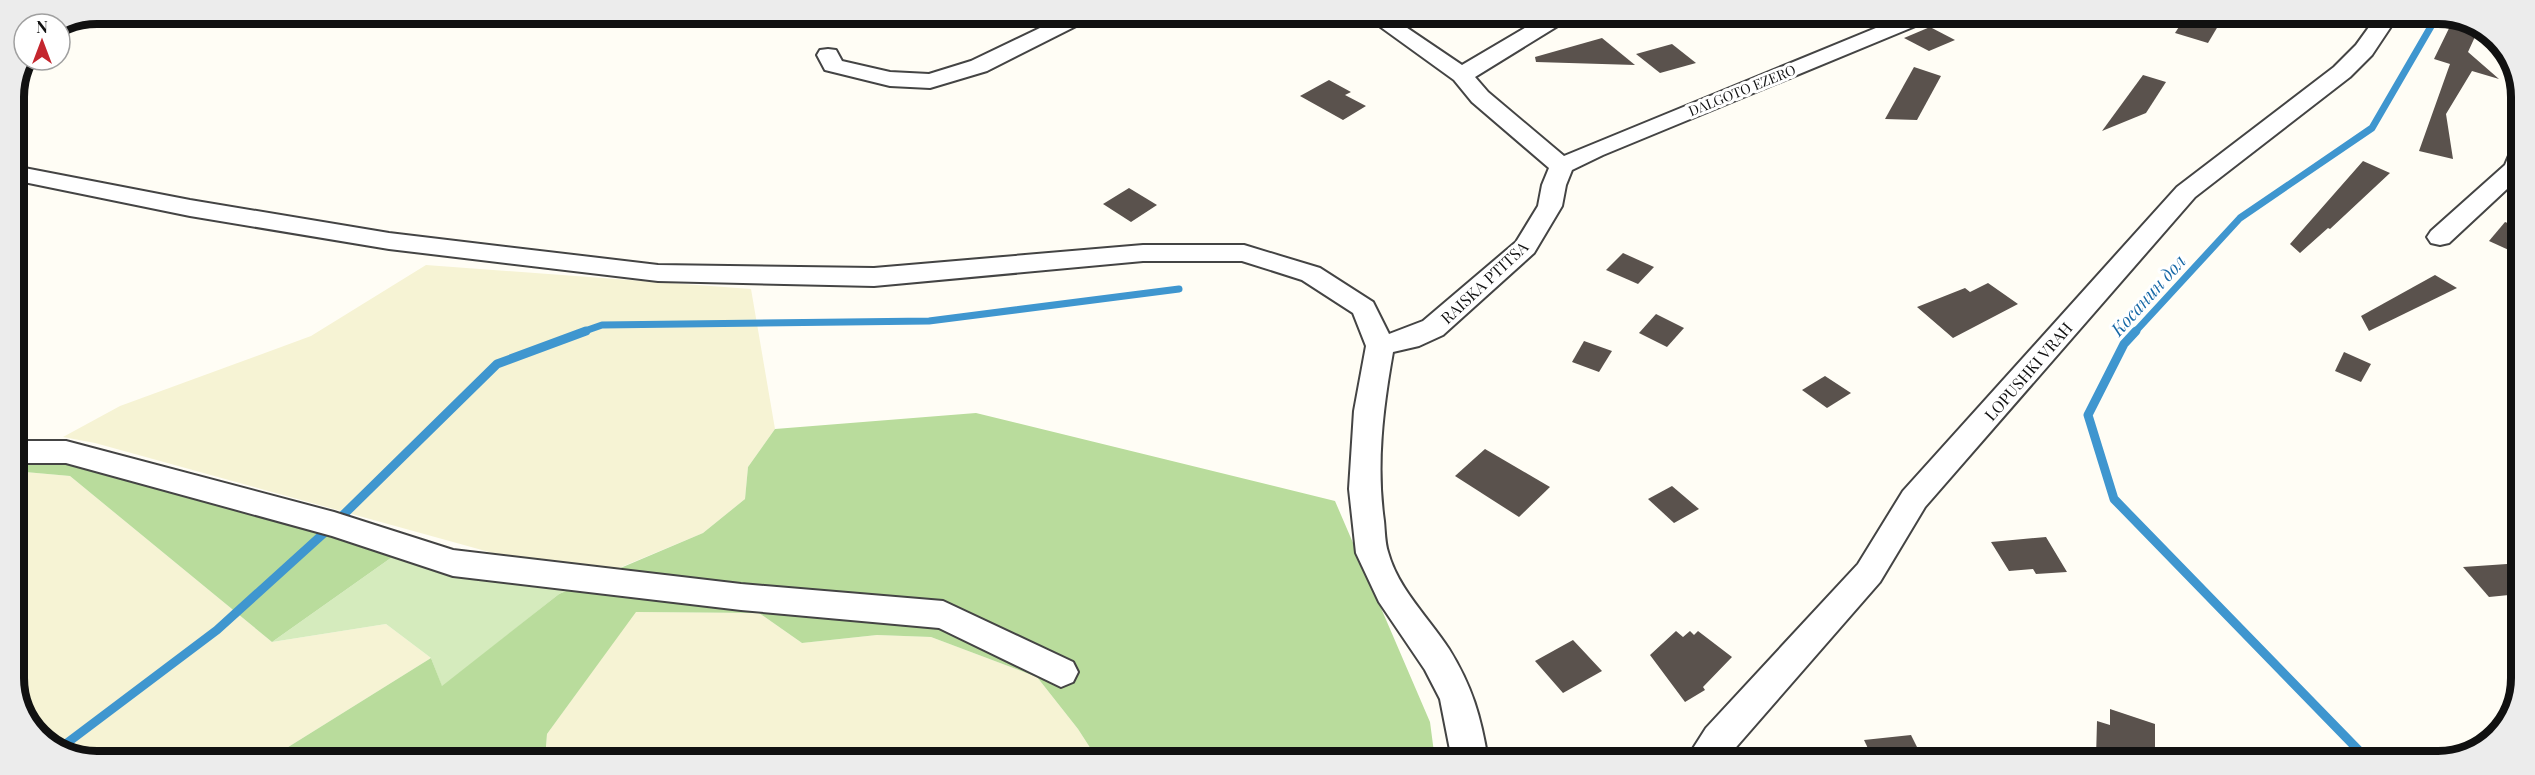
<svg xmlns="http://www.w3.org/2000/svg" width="2535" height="775" font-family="'Playfair Display',serif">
<rect width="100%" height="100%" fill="#fffdf5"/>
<g fill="#f6f3d4">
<path d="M 426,265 L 751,289 L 775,429 L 748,467 L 745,499 L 703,533 L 619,568 L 529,563 L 95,443 L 63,437 L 120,406 L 311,336 Z"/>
<path d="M 14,471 L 70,476 L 272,642 L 386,624 L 431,658 L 269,759 L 75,759 L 34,733 L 14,684 Z"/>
<path d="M 635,612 L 759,613 L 802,643 L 877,635 L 931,637 L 1037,677 L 1078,729 L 1098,760 L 929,760 L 913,756 L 904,760 L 545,759 L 547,734 Z"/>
</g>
<path fill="#d5ebbd" d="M 412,543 L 529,567 L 619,568 L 559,594 L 442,687 L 431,658 L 386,624 L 272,642 Z"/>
<g fill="#b9dc9c">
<path d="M 976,413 L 1335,501 L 1430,722 L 1435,760 L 1098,760 L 1078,729 L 1037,677 L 931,637 L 877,635 L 802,643 L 759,613 L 636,612 L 547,734 L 545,759 L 269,759 L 431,658 L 442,686 L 559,594 L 703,533 L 745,499 L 748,467 L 775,429 Z"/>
<path d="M 17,457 L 87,458 L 412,543 L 272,642 L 70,476 L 14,471 L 14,462 Z"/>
</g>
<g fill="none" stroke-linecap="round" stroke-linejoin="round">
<g stroke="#3f96cf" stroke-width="7">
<path d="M 582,332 L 602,325 L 929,321 L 1179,289"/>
<path d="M 2135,332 L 2240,218 L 2372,128 L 2433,23 L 2433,16"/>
</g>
<g stroke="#3f96cf" stroke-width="9">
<path d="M 2136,331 L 2124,344 L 2088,415 L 2114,499 L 2369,761"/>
<path d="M 59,749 L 217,630 L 334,524 L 497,364 L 586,331"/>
</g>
</g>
<g fill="#5a524d">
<path d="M 2186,16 L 2224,16 L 2208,43 L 2175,33 Z"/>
<path d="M 2455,16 L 2460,16 L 2479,28 L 2468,52 L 2499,79 L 2472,71 L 2446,114 L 2453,159 L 2419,151 L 2450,64 L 2434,59 Z"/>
<path d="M 1930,27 L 1955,40 L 1929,51 L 1904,38 Z"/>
<path d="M 1602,38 L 1635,65 L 1536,62 L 1535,57 Z"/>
<path d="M 1672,44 L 1696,63 L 1660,73 L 1636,54 Z"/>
<path d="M 1914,67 L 1941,76 L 1917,120 L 1885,119 Z"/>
<path d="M 2143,75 L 2166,82 L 2146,113 L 2102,131 Z"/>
<path d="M 1329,80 L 1351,92 L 1345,95 L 1366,106 L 1343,120 L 1300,96 Z"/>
<path d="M 2363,161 L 2390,173 L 2330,229 L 2328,228 L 2300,253 L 2290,244 Z"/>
<path d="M 1129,188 L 1157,205 L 1131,222 L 1103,204 Z"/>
<path d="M 2505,222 L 2521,228 L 2521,239 L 2511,251 L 2489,241 Z"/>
<path d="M 1623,253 L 1654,267 L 1638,284 L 1606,270 Z"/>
<path d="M 2435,275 L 2457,288 L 2369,331 L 2361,316 Z"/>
<path d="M 1988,283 L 2018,304 L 1953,338 L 1917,307 L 1965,288 L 1970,292 Z"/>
<path d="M 1656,314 L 1684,328 L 1667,347 L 1639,333 Z"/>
<path d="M 1584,341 L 1612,351 L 1599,372 L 1572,362 Z"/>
<path d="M 2344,352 L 2371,364 L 2361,382 L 2335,371 Z"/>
<path d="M 1825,376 L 1851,393 L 1827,408 L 1802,390 Z"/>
<path d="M 1485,449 L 1550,487 L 1519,517 L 1455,476 Z"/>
<path d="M 1672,486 L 1699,509 L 1674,523 L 1648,499 Z"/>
<path d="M 2046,537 L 2067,572 L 2036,574 L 2033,569 L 2009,571 L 1991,542 Z"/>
<path d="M 2507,564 L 2519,578 L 2519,594 L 2489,597 L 2463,567 Z"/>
<path d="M 1676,631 L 1683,637 L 1690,631 L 1694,635 L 1698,631 L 1732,657 L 1703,687 L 1705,690 L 1685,702 L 1650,655 Z"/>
<path d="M 1573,640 L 1602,671 L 1563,693 L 1535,661 Z"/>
<path d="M 2110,709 L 2155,724 L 2155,761 L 2106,761 L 2096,758 L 2097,721 L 2110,725 Z"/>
<path d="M 1911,735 L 1924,761 L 1874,761 L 1864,740 Z"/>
</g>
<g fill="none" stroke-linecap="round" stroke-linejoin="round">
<defs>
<g id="street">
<path d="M 1067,15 L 1093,15 L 1090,19 L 987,71 L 930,88 L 890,86 L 825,70 L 817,55 L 820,50 L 828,49 L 836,50 L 842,61 L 890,72 L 929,74 L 971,61 Z"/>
<path d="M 1364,15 L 1388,15 L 1462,65 L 1547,15 L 1572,15 L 1569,19 L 1475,77 L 1488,92 L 1564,156 L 1905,16 L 1933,16 L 1930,20 L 1603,155 L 1572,170 L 1566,185 L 1562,206 L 1534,253 L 1443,335 L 1419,346 L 1393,352 C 1383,408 1376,464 1384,521 C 1385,531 1385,543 1388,552 C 1398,589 1429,618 1449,649 C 1472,686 1481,717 1488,760 L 1452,760 L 1440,699 L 1425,670 L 1379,602 L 1356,553 L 1349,489 L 1354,411 L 1366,346 L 1353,313 L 1302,280 L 1242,261 L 1143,261 L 874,286 L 658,281 L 389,249 L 190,216 L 14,180 L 14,166 L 190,200 L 389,233 L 658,265 L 874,268 L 1143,245 L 1244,245 L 1320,268 L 1373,302 L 1389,334 L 1423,321 L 1516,242 L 1538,206 L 1542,185 L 1549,168 L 1472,102 L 1454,80 Z"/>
<path d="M 2377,16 L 2398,16 L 2372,55 L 2350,77 L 2195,197 L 1925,507 L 1880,582 L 1724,761 L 1685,761 L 1706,728 L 1858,564 L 1903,491 L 2177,187 L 2334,67 L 2356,45 Z"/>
<path d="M 2521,144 L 2521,176 L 2449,243 L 2440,245 L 2431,243 L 2427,237 L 2431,231 L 2505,165 L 2513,146 Z"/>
<path d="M 14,441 L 66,441 L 334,512 L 453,550 L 741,584 L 943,601 L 1073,662 L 1078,672 L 1073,682 L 1061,687 L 939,628 L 741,610 L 453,576 L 332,536 L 66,463 L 14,463 Z"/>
</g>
</defs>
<use href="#street" stroke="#444" stroke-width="4"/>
<use href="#street" fill="#fff" fill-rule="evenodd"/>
</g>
<g text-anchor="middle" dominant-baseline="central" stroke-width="6" stroke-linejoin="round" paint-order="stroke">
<g font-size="14" fill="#111" stroke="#fff">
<text transform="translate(1742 90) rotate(-22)">DALGOTO EZERO</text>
</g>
<g font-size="16" fill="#111" stroke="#fff">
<text transform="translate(1484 282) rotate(-43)">RAISKA PTITSA</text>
<text transform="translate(2028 371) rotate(-49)">LOPUSHKI VRAH</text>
</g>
<g font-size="18" font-style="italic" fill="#1768a6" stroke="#fff">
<text transform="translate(2148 295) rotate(-48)">Косанин дол</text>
</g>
</g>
<path d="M0 0H2535V775H0ZM97 24H2438A73 73 0 0 1 2511 97V678A73 73 0 0 1 2438 751H97A73 73 0 0 1 24 678V97A73 73 0 0 1 97 24Z" fill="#ececec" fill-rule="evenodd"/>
<path fill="none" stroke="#111" stroke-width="8" d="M97 24H2438A73 73 0 0 1 2511 97V678A73 73 0 0 1 2438 751H97A73 73 0 0 1 24 678V97A73 73 0 0 1 97 24Z"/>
<g transform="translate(42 42)"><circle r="28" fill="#ffffff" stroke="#a0a0a0" stroke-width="1.5"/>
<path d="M0-4.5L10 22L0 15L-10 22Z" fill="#c4262e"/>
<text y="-9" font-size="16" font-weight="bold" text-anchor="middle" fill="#111111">N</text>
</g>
</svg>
